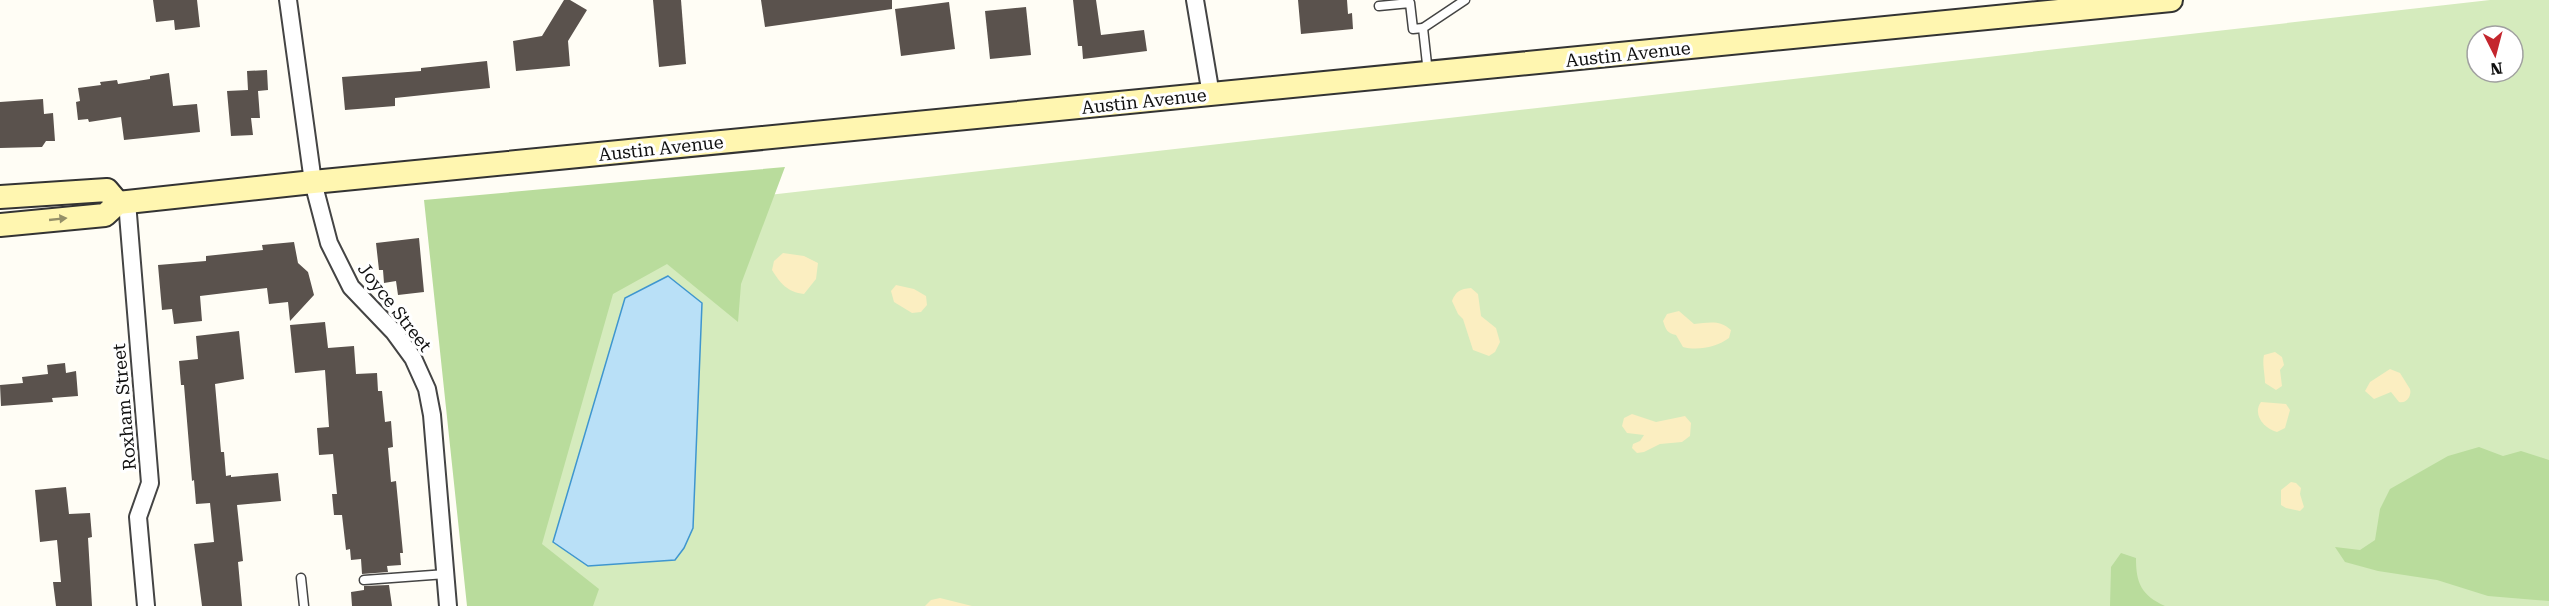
<svg xmlns="http://www.w3.org/2000/svg" width="2549" height="606" font-family="'Roboto Serif',serif">
<rect width="100%" height="100%" fill="#fffdf5"/>
<path fill="#d5ebbd" fill-rule="evenodd" d="M 2490,0 L 2549,0 L 2549,606 L 538,606 L 512,224 ZM 2477,36 L 2513,36 L 2513,72 L 2477,72 Z"/>
<g fill="#b9dc9c">
<path d="M 785,167 L 741,284 L 738,322 L 667,264 L 613,294 L 542,544 L 599,589 L 593,606 L 467,606 L 424,200 Z"/>
<path d="M 2479,447 L 2503,456 L 2521,451 L 2549,460 L 2549,601 L 2488,596 L 2437,580 L 2378,571 L 2345,562 L 2335,547 L 2360,550 L 2375,540 L 2380,509 L 2390,489 L 2448,456 Z"/>
<path d="M 2121,553 L 2136,558 C 2136,583 2141,595 2165,606 L 2110,606 L 2111,567 Z"/>
</g>
<g fill="#fbeec1">
<path d="M 783,253 L 804,256 L 818,263 L 816,279 L 804,294 C 787,292 780,283 772,270 L 774,261 Z"/>
<path d="M 896,285 L 914,289 L 926,296 L 927,305 L 921,312 L 912,313 L 894,302 L 891,291 Z"/>
<path d="M 1471,288 L 1478,294 L 1481,316 L 1496,328 L 1500,342 L 1495,352 L 1489,356 L 1473,350 L 1463,319 L 1458,314 L 1452,301 C 1456,291 1460,289 1471,288 Z"/>
<path d="M 1679,311 L 1694,324 C 1708,323 1719,319 1731,330 L 1729,338 C 1717,347 1698,351 1683,347 L 1676,335 C 1667,333 1666,330 1663,321 L 1667,314 Z"/>
<path d="M 2275,352 L 2282,357 L 2284,365 L 2280,370 L 2282,386 L 2276,390 L 2265,383 C 2265,375 2262,363 2264,355 Z"/>
<path d="M 2390,369 L 2400,373 L 2410,389 C 2412,395 2407,404 2399,402 L 2391,392 L 2374,399 L 2365,391 L 2370,382 Z"/>
<path d="M 2261,402 L 2286,404 L 2290,410 L 2285,428 L 2277,432 C 2264,429 2252,414 2261,402 Z"/>
<path d="M 1632,414 L 1656,422 L 1685,416 L 1691,423 L 1690,436 L 1682,442 L 1660,444 L 1644,452 L 1637,453 L 1632,448 L 1633,444 L 1640,441 L 1644,435 L 1627,433 L 1622,426 L 1624,418 Z"/>
<path d="M 2291,482 L 2296,483 L 2301,488 L 2300,494 L 2304,507 L 2300,511 L 2286,508 L 2281,505 L 2281,490 Z"/>
<path d="M 940,598 L 972,606 L 925,606 L 931,600 Z"/>
</g>
<path fill="#b9e0f7" stroke="#3f96cf" stroke-width="1.5" d="M 668,276 L 702,303 L 693,528 L 684,548 L 675,560 L 588,566 L 553,542 L 625,298 Z"/>
<g fill="#5a524d">
<path d="M 153,0 L 197,0 L 200,27 L 175,30 L 174,20 L 156,22 Z"/>
<path d="M 564,0 L 570,0 L 587,10 L 568,41 L 570,66 L 516,71 L 513,41 L 542,36 Z"/>
<path d="M 653,0 L 681,0 L 686,64 L 659,67 Z"/>
<path d="M 761,0 L 892,0 L 892,9 L 765,27 Z"/>
<path d="M 1073,0 L 1096,0 L 1101,35 L 1144,30 L 1147,51 L 1083,59 L 1082,46 L 1078,46 Z"/>
<path d="M 1298,0 L 1347,0 L 1348,14 L 1352,13 L 1353,29 L 1301,34 Z"/>
<path d="M 949,2 L 955,49 L 901,56 L 895,9 Z"/>
<path d="M 1026,7 L 1031,55 L 990,59 L 985,11 Z"/>
<path d="M 487,61 L 490,88 L 395,98 L 395,106 L 345,110 L 342,77 L 421,71 L 421,68 Z"/>
<path d="M 267,70 L 268,90 L 258,91 L 260,118 L 251,118 L 253,135 L 231,136 L 227,91 L 248,90 L 247,71 Z"/>
<path d="M 169,73 L 173,106 L 197,104 L 200,132 L 124,140 L 121,117 L 89,122 L 88,119 L 78,120 L 76,102 L 80,101 L 78,88 L 101,85 L 100,82 L 117,80 L 118,84 L 150,79 L 150,76 Z"/>
<path d="M 43,99 L 44,114 L 53,113 L 55,141 L 46,141 L 42,147 L 0,148 L 0,102 Z"/>
<path d="M 419,238 L 424,292 L 398,295 L 396,281 L 384,283 L 383,270 L 379,270 L 376,243 Z"/>
<path d="M 294,242 L 298,263 L 308,272 L 314,295 L 290,321 L 288,302 L 269,304 L 267,288 L 200,296 L 202,321 L 174,324 L 172,309 L 162,310 L 158,265 L 206,261 L 206,256 L 263,250 L 262,245 Z"/>
<path d="M 325,322 L 328,348 L 354,346 L 356,374 L 377,373 L 378,391 L 382,391 L 385,422 L 391,421 L 393,447 L 388,448 L 391,482 L 396,481 L 403,553 L 400,553 L 401,565 L 387,566 L 388,572 L 362,574 L 361,559 L 351,560 L 350,549 L 346,550 L 342,515 L 334,515 L 332,494 L 337,494 L 333,454 L 319,455 L 317,428 L 329,427 L 325,370 L 295,373 L 290,325 Z"/>
<path d="M 239,331 L 244,379 L 215,384 L 221,452 L 224,452 L 226,476 L 231,475 L 231,477 L 278,473 L 281,501 L 237,505 L 243,561 L 238,562 L 242,606 L 202,606 L 194,544 L 214,542 L 210,503 L 196,504 L 194,480 L 192,481 L 184,385 L 181,385 L 179,361 L 198,359 L 196,336 Z"/>
<path d="M 65,363 L 66,373 L 76,371 L 78,396 L 52,398 L 53,402 L 1,406 L 0,385 L 23,383 L 22,377 L 48,374 L 47,365 Z"/>
<path d="M 66,487 L 69,514 L 90,513 L 92,537 L 88,538 L 92,606 L 56,606 L 53,582 L 61,582 L 57,540 L 40,542 L 35,490 Z"/>
<path d="M 389,585 L 392,606 L 352,606 L 351,592 L 364,590 L 364,586 Z"/>
</g>
<g fill="none" stroke-linecap="round" stroke-linejoin="round">
<defs>
<g id="service">
<path d="M 1379,6 L 1410,3 L 1413,29 L 1423,28"/>
<path d="M 1428,73 L 1423,28 L 1465,0"/>
<path d="M 301,578 L 304,606"/>
<path d="M 364,580 L 446,574"/>
</g>
<g id="minor">
<path d="M 288,0 L 313,182 L 329,243 L 351,287 L 394,332 L 413,358 L 427,389 L 432,415 L 448,606"/>
<path d="M 1195,0 L 1211,95"/>
<path d="M 127,202 L 150,483 L 138,517 L 146,606"/>
</g>
<g id="secondary">
<path d="M 0,197 L 107,190 L 118,203"/>
<path d="M 0,225 L 105,215 L 118,203 L 313,182 L 2171,0"/>
</g>
</defs>
<use href="#service" stroke="#444" stroke-width="11"/>
<use href="#minor" stroke="#444" stroke-width="20"/>
<use href="#secondary" stroke="#333" stroke-width="26"/>
<use href="#service" stroke="#fff" stroke-width="8"/>
<use href="#minor" stroke="#fff" stroke-width="16"/>
<use href="#secondary" stroke="#fff6b0" stroke-width="22"/>
</g>
<defs><path id="oneway-solid" d="M-6-.8H1V-3.2L6.5 0L1 3.2V.8H-6Z" transform="scale(1.5)"/></defs>
<use fill="#948f68" href="#oneway-solid" transform="translate(58 219) rotate(-6)"/>
<g text-anchor="middle" dominant-baseline="central" stroke-width="6" stroke-linejoin="round" paint-order="stroke">
<g font-size="18" fill="#111" stroke="#fff">
<text transform="translate(1628 54) rotate(-6)">Austin Avenue</text>
<text transform="translate(1144 101) rotate(-6)">Austin Avenue</text>
<text transform="translate(661 148) rotate(-6)">Austin Avenue</text>
<text transform="translate(395 307) rotate(52)">Joyce Street</text>
<text transform="translate(124 407) rotate(-95)">Roxham Street</text>
</g>
</g>
<g transform="translate(2495 54) rotate(174)"><circle r="28" fill="#ffffff" stroke="#a0a0a0" stroke-width="1.5"/>
<path d="M0-4.5L10 22L0 15L-10 22Z" fill="#c4262e"/>
<text y="-9" font-size="16" font-weight="bold" text-anchor="middle" fill="#111111">N</text>
</g>
</svg>
